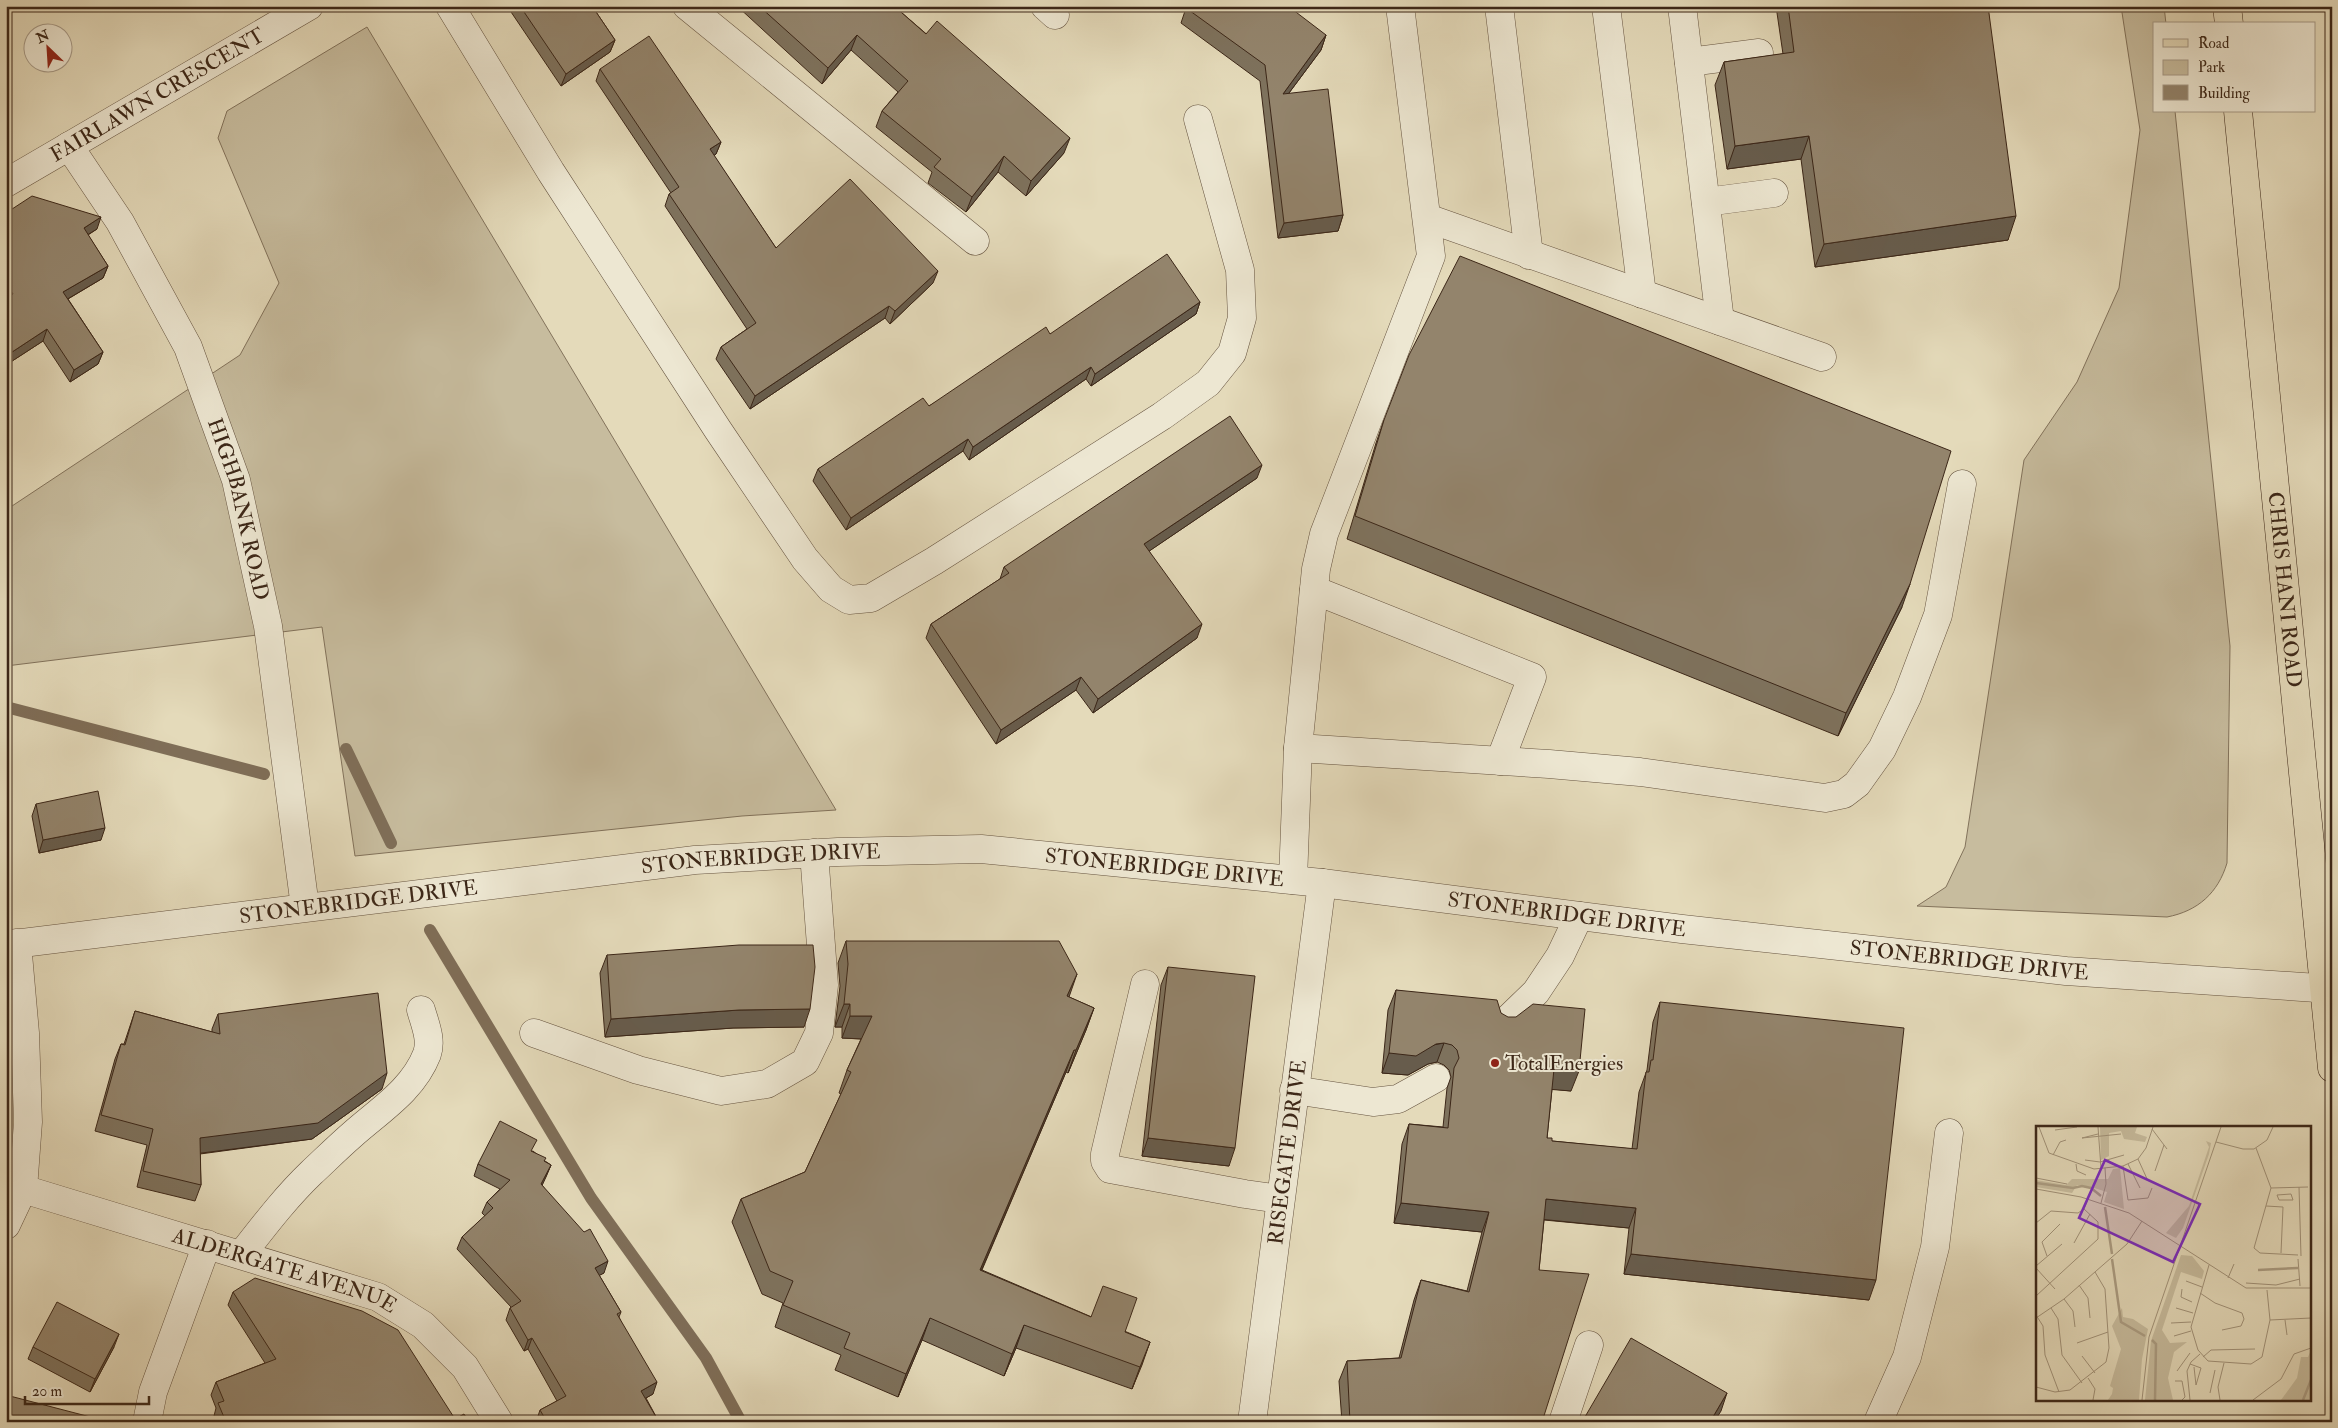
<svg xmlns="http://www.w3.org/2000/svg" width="2338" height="1428" font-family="'IM FELL Double Pica',serif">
<rect width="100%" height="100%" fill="#e4daba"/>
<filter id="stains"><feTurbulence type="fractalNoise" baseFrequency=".004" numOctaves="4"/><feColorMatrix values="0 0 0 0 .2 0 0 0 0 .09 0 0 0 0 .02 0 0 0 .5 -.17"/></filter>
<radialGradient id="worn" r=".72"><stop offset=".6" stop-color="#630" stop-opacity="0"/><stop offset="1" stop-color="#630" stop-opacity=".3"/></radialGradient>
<g fill="#c7bc9e" stroke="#82725b">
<path d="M 2121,6 L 2164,6 L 2166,24 L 2154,24 L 2154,111 L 2175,111 L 2230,646 L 2227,863 C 2218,893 2198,911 2167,917 L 1917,906 L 1946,887 L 1965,847 L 2024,460 L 2077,382 L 2119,288 L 2140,130 Z"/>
<path d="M 367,27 L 836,810 L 742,816 L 355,856 L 322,627 L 6,666 L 6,510 L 240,355 L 279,283 L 218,138 L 227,111 Z"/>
</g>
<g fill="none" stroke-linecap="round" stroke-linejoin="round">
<g stroke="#7f6e58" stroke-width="12">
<path d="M 6,707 L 264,774"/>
<path d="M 346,749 L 391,843"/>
<path d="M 430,930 L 591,1198 L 706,1358 L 741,1422"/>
</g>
<defs>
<g id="minor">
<path d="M 450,6 L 551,172 L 718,430 L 805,559 L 831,589 L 849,600 L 871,598 L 934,561 L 1162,416 L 1208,383 L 1232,353 L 1242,318 L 1240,270 L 1198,119"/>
<path d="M 687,6 L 975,241"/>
<path d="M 1045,6 L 1055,15"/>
<path d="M 1499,6 L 1529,255"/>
<path d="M 1606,6 L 1642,294"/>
<path d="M 1682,6 L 1720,321"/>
<path d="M 1689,62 L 1759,53"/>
<path id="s1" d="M 69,146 L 120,222 L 188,347 L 236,480 L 268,626 L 305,907"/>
<path id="s2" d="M 6,183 L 309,6"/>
<path d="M 1706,202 L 1774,193"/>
<path d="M 1427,218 L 1822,357"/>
<path d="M 1314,590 L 1532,677 L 1500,761"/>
<path d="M 1298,748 L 1549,764 L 1640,772 L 1825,798 L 1844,794 L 1857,784 L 1882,749 L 1907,697 L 1938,615 L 1962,484"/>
<path d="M 1293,880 L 1298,748 L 1316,569 L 1324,534 L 1431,256 L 1400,6"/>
<path id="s3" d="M 6,945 L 695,860 L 838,852 L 981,849 L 1322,883 L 1682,929 L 2066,971 L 2332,989"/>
<path d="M 1145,984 L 1105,1154 L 1105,1161 L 1110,1169 L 1245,1194 L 1280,1199"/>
<path d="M 1505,1022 L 1536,992 L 1560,956 L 1579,916"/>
<path d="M 534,1033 L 638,1070 L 721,1091 L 767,1084 L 805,1062 L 819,1033 L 824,985 L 814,853"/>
<path d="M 1294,1090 L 1373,1102 L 1398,1099 L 1436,1078"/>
<path id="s4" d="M 23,1189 L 378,1297 L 423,1325 L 465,1367 L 499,1422"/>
<path d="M 6,1225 L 23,1189 L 28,1122 L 25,1033 L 17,943"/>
<path d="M 242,1254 C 264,1226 285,1198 311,1173 C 325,1160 338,1147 353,1134 C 380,1110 413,1090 427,1054 C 432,1040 425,1024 421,1010"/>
<path d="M 147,1422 L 153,1392 L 207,1244"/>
<path id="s5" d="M 1252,1422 L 1322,883"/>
<path d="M 1563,1422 L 1589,1345"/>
<path d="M 1878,1422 L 1907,1357 L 1935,1247 L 1949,1133"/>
</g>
<g id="major">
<path d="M 2227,6 L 2229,24"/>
<path id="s6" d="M 2238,111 L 2332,1068"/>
</g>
</defs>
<use href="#minor" stroke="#665440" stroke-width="29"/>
<use href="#major" stroke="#3c2718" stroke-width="29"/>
<use href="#minor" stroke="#ede7d2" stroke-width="28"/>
<use href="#major" stroke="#e4daba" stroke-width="28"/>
</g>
<g fill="#7e725d" stroke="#3c2718">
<path d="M 507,6 L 592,6 L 615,40 L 610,52 L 561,86 Z"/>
<path d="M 737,6 L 894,6 L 1064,153 L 1026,196 L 998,172 L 966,212 L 928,183 L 932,172 L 876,127 L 882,111 L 898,92 L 851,50 L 822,84 Z"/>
<path d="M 1776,6 L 1988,6 L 2008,240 L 1815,267 L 1801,159 L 1727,169 L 1715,85 L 1724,62 L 1783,54 Z"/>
<path d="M 1186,8 L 1326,35 L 1321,50 L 1289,93 L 1343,215 L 1338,231 L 1278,238 L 1260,81 L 1181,23 Z"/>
<path d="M 600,69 L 721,142 L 716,154 L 714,156 L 776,248 L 933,283 L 890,324 L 885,318 L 750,409 L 716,359 L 721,347 L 747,329 L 665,206 L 669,194 L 671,193 L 596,81 Z"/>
<path d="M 6,213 L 97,229 L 88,235 L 108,266 L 103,278 L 68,299 L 103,352 L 98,364 L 70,382 L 43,341 L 6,365 Z"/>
<path d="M 1200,302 L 1196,314 L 1091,386 L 1086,379 L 969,460 L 963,451 L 846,530 L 813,481 L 818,469 L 929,406 L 1050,334 Z"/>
<path d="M 1384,420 L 1902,607 L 1838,736 L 1347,539 L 1376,443 Z"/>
<path d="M 1257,478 L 1149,551 L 1197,638 L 1093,713 L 1076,690 L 996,744 L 926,638 L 931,624 L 1000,579 L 1004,567 Z"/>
<path d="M 36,804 L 101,840 L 39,853 L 32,816 Z"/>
<path d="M 846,941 L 1069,997 L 1094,1008 L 1086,1030 L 1068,1073 L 1066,1072 L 982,1270 L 1150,1342 L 1132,1389 L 1016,1348 L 1004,1376 L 922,1340 L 898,1397 L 835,1370 L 841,1355 L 775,1327 L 783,1303 L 762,1294 L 732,1222 L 741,1199 L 805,1172 L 841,1094 L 839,1093 L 847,1070 L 861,1039 L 842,1038 L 842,1027 L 835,1027 L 840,986 L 838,963 Z"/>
<path d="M 607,955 L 804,1027 L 733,1028 L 605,1037 L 600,973 Z"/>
<path d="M 1168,967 L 1229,1166 L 1142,1156 L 1161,985 Z"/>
<path d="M 1396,990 L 1501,1013 L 1571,1091 L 1552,1089 L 1547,1138 L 1552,1141 L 1632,1149 L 1639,1092 L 1647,1070 L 1653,1022 L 1660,1002 L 1869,1300 L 1624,1274 L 1629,1228 L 1544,1220 L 1539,1270 L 1542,1422 L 1342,1422 L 1339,1381 L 1347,1361 L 1399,1358 L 1414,1300 L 1421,1280 L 1467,1291 L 1482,1232 L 1394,1223 L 1402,1144 L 1409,1124 L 1443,1127 L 1447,1088 L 1451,1077 L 1449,1070 L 1444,1065 L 1437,1062 L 1428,1064 L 1408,1075 L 1382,1073 L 1388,1010 Z"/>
<path d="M 135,1011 L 212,1032 L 212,1029 L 218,1014 L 382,1089 L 312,1139 L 200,1154 L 201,1185 L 195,1201 L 137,1187 L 147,1145 L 95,1131 L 115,1059 L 121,1044 L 124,1044 Z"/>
<path d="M 533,1151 L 545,1161 L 551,1165 L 542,1185 L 604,1273 L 599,1275 L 621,1312 L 619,1317 L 653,1394 L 646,1398 L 659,1422 L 536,1422 L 540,1410 L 557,1401 L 528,1349 L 524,1351 L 506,1320 L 510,1308 L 511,1307 L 457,1249 L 462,1237 L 485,1216 L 482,1213 L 487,1202 L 500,1189 L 474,1176 L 478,1164 Z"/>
<path d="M 233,1292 L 455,1419 L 469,1422 L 216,1422 L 214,1416 L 216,1408 L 211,1395 L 216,1382 L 265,1363 L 228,1305 Z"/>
<path d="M 33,1347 L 114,1347 L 90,1392 L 28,1359 Z"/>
</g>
<g fill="#675c4c" stroke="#3c2718">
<path d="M 857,35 L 851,50 L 822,84 L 828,68 Z"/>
<path d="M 1326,35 L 1321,50 L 1277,109 L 1283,94 Z"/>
<path d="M 615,40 L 610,52 L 561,86 L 566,74 Z"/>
<path d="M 1809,136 L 1801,159 L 1727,169 L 1735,146 Z"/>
<path d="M 1070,138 L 1064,153 L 1026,196 L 1031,181 Z"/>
<path d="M 721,142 L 716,154 L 706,161 L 710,149 Z"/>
<path d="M 1004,156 L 998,172 L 966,212 L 972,197 Z"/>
<path d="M 1343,215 L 1338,231 L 1278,238 L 1284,223 Z"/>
<path d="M 2016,216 L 2008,240 L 1815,267 L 1824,244 Z"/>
<path d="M 101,217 L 97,229 L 79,240 L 84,228 Z"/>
<path d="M 108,266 L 103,278 L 59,304 L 63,292 Z"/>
<path d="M 938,271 L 933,283 L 890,324 L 895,311 Z"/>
<path d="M 1200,302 L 1196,314 L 1091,386 L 1095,374 Z"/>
<path d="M 889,306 L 885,318 L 750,409 L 755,396 Z"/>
<path d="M 47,329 L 43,341 L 6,365 L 6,356 Z"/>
<path d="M 103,352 L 98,364 L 70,382 L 74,370 Z"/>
<path d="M 1091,367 L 1086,379 L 969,460 L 973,447 Z"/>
<path d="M 968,439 L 963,451 L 846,530 L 851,518 Z"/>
<path d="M 1262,465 L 1257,478 L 1139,558 L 1144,544 Z"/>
<path d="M 1910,584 L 1902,607 L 1838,736 L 1846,713 Z"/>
<path d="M 1202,624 L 1197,638 L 1093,713 L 1098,699 Z"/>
<path d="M 1081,677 L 1076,690 L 996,744 L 1001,730 Z"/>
<path d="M 105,828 L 101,840 L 39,853 L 43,840 Z"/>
<path d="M 1077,974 L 1069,997 L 1067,996 Z"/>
<path d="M 844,1004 L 850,1004 L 842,1027 L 835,1027 Z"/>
<path d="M 1094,1008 L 1086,1030 L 1068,1073 L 1076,1050 Z"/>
<path d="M 810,1009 L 804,1027 L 733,1028 L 605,1037 L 611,1019 L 739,1010 Z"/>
<path d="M 850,1016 L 872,1016 L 864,1039 L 842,1038 Z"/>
<path d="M 1444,1043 L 1437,1062 L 1428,1064 L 1408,1075 L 1382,1073 L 1389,1053 Z"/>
<path d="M 1074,1050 L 1066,1072 L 972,1292 L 980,1270 Z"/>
<path d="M 1554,1069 L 1579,1071 L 1571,1091 L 1546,1089 Z"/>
<path d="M 387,1073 L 382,1089 L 312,1139 L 194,1154 L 200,1138 Z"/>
<path d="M 1148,1138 L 1235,1148 L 1229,1166 L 1142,1156 Z"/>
<path d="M 551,1165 L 546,1177 L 537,1196 L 541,1184 Z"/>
<path d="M 1546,1199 L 1636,1208 L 1629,1228 L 1539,1219 Z"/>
<path d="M 1401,1203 L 1489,1212 L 1482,1232 L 1394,1223 Z"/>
<path d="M 1631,1254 L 1876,1280 L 1869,1300 L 1624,1274 Z"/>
<path d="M 608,1261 L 604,1273 L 591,1280 L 595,1268 Z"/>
<path d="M 930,1318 L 922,1340 L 898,1397 L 906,1374 Z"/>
<path d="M 1024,1325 L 1016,1348 L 1004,1376 L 1012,1354 Z"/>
<path d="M 119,1334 L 114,1347 L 90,1392 L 95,1379 Z"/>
<path d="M 532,1338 L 528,1349 L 524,1351 L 528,1340 Z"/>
<path d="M 1150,1342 L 1142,1365 L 1132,1389 L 1140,1367 Z"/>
<path d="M 657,1382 L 653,1394 L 637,1403 L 641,1391 Z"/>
<path d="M 1727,1393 L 1721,1411 L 1714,1422 L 1710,1422 Z"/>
</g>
<g fill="#93846c" stroke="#3c2718">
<path d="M 520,6 L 592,6 L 615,40 L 566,74 Z"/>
<path d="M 759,6 L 894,6 L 926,34 L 937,21 L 1070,138 L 1031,181 L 1004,156 L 972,197 L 934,167 L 941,159 L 882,111 L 908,81 L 857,35 L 828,68 Z"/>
<path d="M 1188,6 L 1288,6 L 1326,35 L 1283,94 L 1328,89 L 1343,215 L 1284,223 L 1265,65 L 1186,8 Z"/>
<path d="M 1788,6 L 1988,6 L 2016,216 L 1824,244 L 1809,136 L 1735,146 L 1724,62 L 1794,52 Z"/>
<path d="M 649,36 L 721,142 L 710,149 L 776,248 L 850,179 L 938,271 L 895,311 L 889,306 L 755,396 L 721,347 L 756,323 L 669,194 L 679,187 L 600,69 Z"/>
<path d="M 32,196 L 101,217 L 84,228 L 108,266 L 63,292 L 103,352 L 74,370 L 47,329 L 6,356 L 6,298 L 13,294 L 6,284 L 6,213 Z"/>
<path d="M 1167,254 L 1200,302 L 1095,374 L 1091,367 L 973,447 L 968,439 L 851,518 L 818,469 L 923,398 L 929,406 L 1046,327 L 1050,334 Z"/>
<path d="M 1460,256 L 1951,451 L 1910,584 L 1846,713 L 1355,516 L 1384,420 L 1409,355 Z"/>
<path d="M 1230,416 L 1262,465 L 1144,544 L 1202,624 L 1098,699 L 1081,677 L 1001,730 L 931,624 L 1009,573 L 1004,567 Z"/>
<path d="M 98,791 L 105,828 L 43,840 L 36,804 Z"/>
<path d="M 846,941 L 1059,941 L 1077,974 L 1067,996 L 1094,1008 L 1076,1050 L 1074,1050 L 980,1270 L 1091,1317 L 1103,1286 L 1137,1298 L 1125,1332 L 1150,1342 L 1140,1367 L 1024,1325 L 1012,1354 L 930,1318 L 906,1374 L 844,1348 L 850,1333 L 783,1305 L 793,1281 L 770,1271 L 741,1199 L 805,1172 L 851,1072 L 847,1070 L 872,1016 L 850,1016 L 850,1004 L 844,1004 L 848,964 Z"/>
<path d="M 739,945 L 813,945 L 815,967 L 810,1009 L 739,1010 L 611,1019 L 607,955 Z"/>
<path d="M 1168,967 L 1255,976 L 1235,1148 L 1148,1138 Z"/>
<path d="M 1396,990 L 1497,1000 L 1501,1013 L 1508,1017 L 1516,1017 L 1533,1004 L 1585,1009 L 1579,1071 L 1554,1069 L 1547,1138 L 1552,1138 L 1552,1141 L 1637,1149 L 1646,1072 L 1649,1072 L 1651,1060 L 1653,1060 L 1660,1002 L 1904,1028 L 1876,1280 L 1631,1254 L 1636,1208 L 1546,1199 L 1539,1270 L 1589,1274 L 1542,1422 L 1350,1422 L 1347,1361 L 1401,1358 L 1421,1280 L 1469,1292 L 1489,1212 L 1401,1203 L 1409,1124 L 1448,1128 L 1454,1068 L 1459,1058 L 1457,1050 L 1452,1045 L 1444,1043 L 1436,1044 L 1416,1056 L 1389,1053 Z"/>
<path d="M 378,993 L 387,1073 L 318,1123 L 200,1138 L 201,1185 L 143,1171 L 153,1129 L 101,1115 L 121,1044 L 125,1045 L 135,1011 L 220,1034 L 218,1014 Z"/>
<path d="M 500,1121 L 537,1140 L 531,1151 L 546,1158 L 544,1161 L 551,1165 L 541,1184 L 584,1232 L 590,1229 L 608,1261 L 595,1268 L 621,1312 L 617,1314 L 657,1382 L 641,1391 L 659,1422 L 547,1422 L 540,1410 L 566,1396 L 532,1338 L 528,1340 L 510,1308 L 521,1301 L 462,1237 L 493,1208 L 487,1202 L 510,1180 L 478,1164 Z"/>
<path d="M 255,1278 L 362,1311 L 398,1330 L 455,1419 L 464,1414 L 469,1422 L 226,1422 L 218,1403 L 224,1401 L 216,1382 L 276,1359 L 233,1292 Z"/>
<path d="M 57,1302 L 119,1334 L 95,1379 L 33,1347 Z"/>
<path d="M 1631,1338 L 1727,1393 L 1710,1422 L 1582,1422 Z"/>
<path d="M 6,1395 L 102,1420 L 102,1422 L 6,1422 Z"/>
</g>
<circle fill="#8f2418" stroke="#ede7d2" stroke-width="2" cx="1495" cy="1063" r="5"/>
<g text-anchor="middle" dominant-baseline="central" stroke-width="4" stroke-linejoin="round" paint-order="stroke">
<g font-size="21" fill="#3c2718" stroke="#ede7d2">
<text stroke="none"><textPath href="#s2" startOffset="175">FAIRLAWN CRESCENT</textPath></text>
<text stroke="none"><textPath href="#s1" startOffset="404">HIGHBANK ROAD</textPath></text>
<text stroke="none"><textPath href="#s6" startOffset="481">CHRIS HANI ROAD</textPath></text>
<text stroke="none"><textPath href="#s3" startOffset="760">STONEBRIDGE DRIVE</textPath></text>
<text stroke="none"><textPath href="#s3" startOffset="1165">STONEBRIDGE DRIVE</textPath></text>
<text stroke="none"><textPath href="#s3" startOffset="355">STONEBRIDGE DRIVE</textPath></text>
<text stroke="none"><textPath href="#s3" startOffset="1570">STONEBRIDGE DRIVE</textPath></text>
<text stroke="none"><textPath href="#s3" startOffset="1975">STONEBRIDGE DRIVE</textPath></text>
<text stroke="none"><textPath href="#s5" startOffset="272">RISEGATE DRIVE</textPath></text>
<text stroke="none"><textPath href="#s4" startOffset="274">ALDERGATE AVENUE</textPath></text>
</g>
<g font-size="21" fill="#3c2718" stroke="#ede7d2" text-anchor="start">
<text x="1505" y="1063">TotalEnergies</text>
</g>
</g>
<g transform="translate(2036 1126)">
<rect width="275" height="275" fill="#e4daba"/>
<path d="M 64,1 L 101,1 L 99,7 L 111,11 L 109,16 L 88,13 L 85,5 L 73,7 L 73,30 L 65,34 ZM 170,15 L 175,17 L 173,28 L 147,102 L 140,112 L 130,107 L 153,80 L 173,21 ZM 84,42 L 88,83 L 68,76 L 71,66 L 55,61 L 41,59 L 36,67 L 0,61 L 0,54 L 30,59 L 36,53 L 72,53 L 77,43 ZM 145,129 L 156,130 L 168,145 L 166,153 L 145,146 L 126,204 L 134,217 L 151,216 L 138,226 L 132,252 L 137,274 L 109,274 L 115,215 ZM 86,182 L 87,191 L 97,193 L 112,203 L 106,233 L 103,274 L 72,274 L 76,268 L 77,262 L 74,260 L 85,223 L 76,200 ZM 275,224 L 275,274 L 245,274 L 261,252 L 265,231 L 272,231 Z" fill="#c7bc9e"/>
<path fill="none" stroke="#ab9d83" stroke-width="2.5" d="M 0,57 L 37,62 L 46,60 L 55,62 L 65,70M 69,81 L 76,128M 76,133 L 85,196 L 109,210M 222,144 L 262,142M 116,214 L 120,218 L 119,274M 267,274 L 275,254"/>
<path fill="none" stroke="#a19279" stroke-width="1" d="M 3,1 L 13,27 L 58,43 L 87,40 L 102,33 L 110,22 L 117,1M 62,1 L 65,42M 116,3 L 131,23M 19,4 L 41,1M 46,12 L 85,8M 46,12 L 62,8M 180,16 L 207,23 L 218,23 L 231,14 L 237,1M 220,22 L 235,62M 17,29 L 24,16 L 30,14M 102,33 L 112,55M 49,34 L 64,36 L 88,29M 40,38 L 41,45 L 50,49M 92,38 L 104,62M 87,40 L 92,74 L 112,72 L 116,62M 119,45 L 128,19M 0,52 L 31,58M 263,61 L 265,130M 0,63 L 45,71 L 93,87 L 210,162 L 275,162M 241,69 L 255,68 L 257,74 L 243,74 ZM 65,77 L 70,58 L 69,42M 230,80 L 247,81 L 245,127M 0,97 L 15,85 L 42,87 L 48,83 L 52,73M 38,117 L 54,88M 262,129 L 224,127 L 218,122 L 235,62 L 272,61M 11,130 L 6,116 L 24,98M 262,133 L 264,160M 173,139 L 155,201 L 162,224 L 172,235 L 215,238 L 226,231 L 234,194 L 231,164M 0,140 L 26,118M 0,142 L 19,163M 192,152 L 198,138M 150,155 L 166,161M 210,157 L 240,159 L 264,153M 43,159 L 52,172 L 54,192M 146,163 L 145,171 L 156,176M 164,167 L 179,177 L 206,187 L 208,193 L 205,200 L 186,204M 0,170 L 62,113 L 62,96 L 48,83M 28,173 L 37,185 L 39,201M 15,182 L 22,193 L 26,229 L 46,257M 140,182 L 157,187M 0,189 L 7,200 L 9,229 L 23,266M 0,192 L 28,173 L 91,118 L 106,95M 234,194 L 275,192M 249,194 L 251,209M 135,197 L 155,196M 138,210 L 155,205M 41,217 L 72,206M 46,230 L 59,247M 167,231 L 175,224 L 219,223M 154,238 L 165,242 L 160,259 L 158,241M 141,245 L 154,227M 52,252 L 59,263 L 57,274M 139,255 L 146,255 L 149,271 L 146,274M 0,261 L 19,266 L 34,264 L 70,236 L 73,222 L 69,163 L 59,146M 174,267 L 179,244M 106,274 L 113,211 L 185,1M 154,274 L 151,245 L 155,236 L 164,228M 184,274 L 182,261 L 188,237M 217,274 L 245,253 L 258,228 L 275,222"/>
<path fill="#7b2cbf" fill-opacity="0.15" stroke="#7b2cbf" stroke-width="2.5" d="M 69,34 L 164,78 L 137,136 L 43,92 Z"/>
<rect width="275" height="275" fill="none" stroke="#3c2718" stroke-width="2.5"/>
</g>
<rect width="2338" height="1428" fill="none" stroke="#e4daba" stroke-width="25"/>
<rect x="8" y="8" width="2323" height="1413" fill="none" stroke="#3c2718" stroke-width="2.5"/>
<rect x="12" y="12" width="2313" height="1403" fill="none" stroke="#3c2718"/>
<rect x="2153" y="22" width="162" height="90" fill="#ede7d2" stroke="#a69a88"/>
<rect x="2163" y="39" width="25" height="8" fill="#e4daba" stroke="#a69a88"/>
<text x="2198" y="48" font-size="15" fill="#3c2718">Road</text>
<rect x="2163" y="60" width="25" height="15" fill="#c7bc9e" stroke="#a69a88"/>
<text x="2198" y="72" font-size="15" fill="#3c2718">Park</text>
<rect x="2163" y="85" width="25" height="15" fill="#93846c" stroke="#a69a88"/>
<text x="2198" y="98" font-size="15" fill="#3c2718">Building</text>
<g transform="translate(48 48) rotate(335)"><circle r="24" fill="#ede7d2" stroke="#a69a88"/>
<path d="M0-4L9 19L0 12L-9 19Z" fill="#8f2418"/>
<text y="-8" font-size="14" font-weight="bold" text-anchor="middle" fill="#3c2718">N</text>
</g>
<path d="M25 1396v8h124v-8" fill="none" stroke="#3c2718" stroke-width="2.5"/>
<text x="32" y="1396" font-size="15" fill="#3c2718" stroke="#ede7d2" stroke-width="4" paint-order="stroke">20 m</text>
<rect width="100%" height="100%" filter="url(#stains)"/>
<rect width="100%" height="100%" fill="url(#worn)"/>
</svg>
